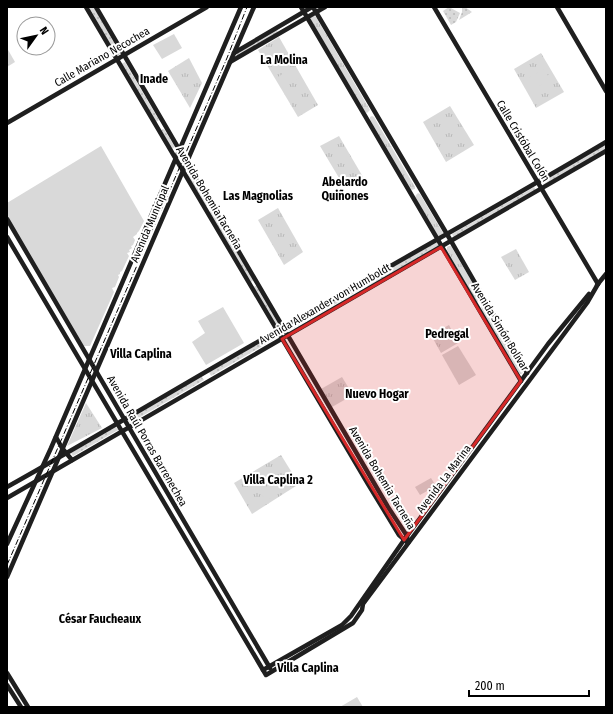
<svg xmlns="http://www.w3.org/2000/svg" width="613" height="714" font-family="'Fira Sans Condensed',sans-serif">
<defs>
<pattern id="grass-dots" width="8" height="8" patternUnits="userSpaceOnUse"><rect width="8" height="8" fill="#d9d9d9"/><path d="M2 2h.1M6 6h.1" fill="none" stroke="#b8b8b8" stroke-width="1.8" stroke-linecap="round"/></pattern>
<pattern id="park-tufts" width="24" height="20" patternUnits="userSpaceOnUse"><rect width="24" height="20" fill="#d9d9d9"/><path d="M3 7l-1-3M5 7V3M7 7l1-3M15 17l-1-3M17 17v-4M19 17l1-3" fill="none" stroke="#b8b8b8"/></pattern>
</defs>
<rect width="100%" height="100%" fill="#fff"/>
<g fill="url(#grass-dots)">
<path d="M 89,7 L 94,7 L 120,54 L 117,56 Z"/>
<path d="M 449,7 L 460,13 L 456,22 L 451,25 L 443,11 Z"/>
<path d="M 462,7 L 465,7 L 472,12 L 459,20 L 462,12 Z"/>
<path d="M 277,30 L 278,32 L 236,57 L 237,53 Z"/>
<path d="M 125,62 L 159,120 L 156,122 L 121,64 Z"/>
<path d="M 164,129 L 175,147 L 172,149 L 161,130 Z"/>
<path d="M 606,144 L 606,149 L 544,185 L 542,182 Z"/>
<path d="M 190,173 L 208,204 L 206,206 L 187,175 Z"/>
<path d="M 534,187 L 536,190 L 454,238 L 452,234 Z"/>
<path d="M 211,211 L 254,280 L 251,282 L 209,212 Z"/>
<path d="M 437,242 L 439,246 L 368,286 L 366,282 Z"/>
<path d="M 257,285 L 279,325 L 277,326 L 254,287 Z"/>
<path d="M 358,287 L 360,290 L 289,331 L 287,327 Z"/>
<path d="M 276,334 L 278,337 L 211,376 L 209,372 Z"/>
<path d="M 201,376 L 204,380 L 130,423 L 128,420 Z"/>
<path d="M 116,427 L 118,430 L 73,456 L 71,453 Z"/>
</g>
<g fill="url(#park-tufts)">
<path d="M 314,16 L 316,17 L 370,110 L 367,113 L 365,112 L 311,20 L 311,17 Z"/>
<path d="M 279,37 L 318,105 L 298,117 L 258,50 Z"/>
<path d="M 7,48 L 15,62 L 7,67 Z"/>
<path d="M 541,53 L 564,92 L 536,108 L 514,69 Z"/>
<path d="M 189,58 L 202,83 L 190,108 L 168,71 Z"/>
<path d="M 450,106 L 474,145 L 446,162 L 423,122 Z"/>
<path d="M 372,116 L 374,117 L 415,187 L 415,189 L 411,190 L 370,120 L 370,117 Z"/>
<path d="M 339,136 L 363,177 L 345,188 L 320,146 Z"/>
<path d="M 418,193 L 420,194 L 443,233 L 442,235 L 440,236 L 438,236 L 415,198 L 416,195 Z"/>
<path d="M 278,208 L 303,252 L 284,265 L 258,220 Z"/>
<path d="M 449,246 L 451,246 L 482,299 L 481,301 L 476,302 L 447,250 L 447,247 Z"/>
<path d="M 516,249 L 529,272 L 515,280 L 501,257 Z"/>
<path d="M 484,305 L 486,306 L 523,370 L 523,372 L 521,374 L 519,373 L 482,310 L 481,306 Z"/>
<path d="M 449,325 L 458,343 L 441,353 L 431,335 Z"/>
<path d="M 342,377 L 353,395 L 332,407 L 321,389 Z"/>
<path d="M 86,403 L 102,428 L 67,446 Z"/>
<path d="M 281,455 L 299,484 L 252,514 L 234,483 Z"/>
</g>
<g fill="#d9d9d9">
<path d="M 174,34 L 182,48 L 162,59 L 153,45 Z"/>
<path d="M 293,68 L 299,78 L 282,88 L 276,78 Z"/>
<path d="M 544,69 L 550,79 L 530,92 L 523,81 Z"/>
<path d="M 101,146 L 144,221 L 139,231 L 137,233 L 137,234 L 133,237 L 135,240 L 133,245 L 131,246 L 132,248 L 129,250 L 130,252 L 127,253 L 129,256 L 122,271 L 120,272 L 120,274 L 118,275 L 119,277 L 115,287 L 112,288 L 114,292 L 90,346 L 82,346 L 7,217 L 7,203 Z"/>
<path d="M 223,307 L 244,343 L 206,365 L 192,342 L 205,333 L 198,321 Z"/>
<path d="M 458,346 L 476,375 L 459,385 L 442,355 Z"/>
<path d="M 431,478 L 436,486 L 420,495 L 415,487 Z"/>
<path d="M 276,481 L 282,491 L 266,501 L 259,491 Z"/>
<path d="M 357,697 L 363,707 L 340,707 Z"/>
</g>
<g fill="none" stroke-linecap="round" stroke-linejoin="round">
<g stroke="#1f1f1f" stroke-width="4.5">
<path d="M 86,7 L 368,484 L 399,535 L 408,543"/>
<path d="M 96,7 L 388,507 L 407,536 L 408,543"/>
<path d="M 301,7 L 521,381"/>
<path d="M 313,7 L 451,241 L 527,373"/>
<path d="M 434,7 L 598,284"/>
<path d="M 557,7 L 606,91"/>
<path d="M 234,53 L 312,7"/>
<path d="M 230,62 L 325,7"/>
<path d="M 7,123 L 207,7"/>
<path d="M 7,219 L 270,668"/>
<path d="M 7,237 L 266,675 L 353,623 L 362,610 L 363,604 L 587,303 L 598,284"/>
<path d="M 597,285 L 606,274"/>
<path d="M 56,437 L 62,448 L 72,460"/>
<path d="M 7,487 C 100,435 191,379 284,327 C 391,265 500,205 606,142"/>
<path d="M 7,498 L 606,151"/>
<path d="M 7,544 L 51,448 L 241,7"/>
<path d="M 7,577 L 254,7"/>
<path d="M 263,670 L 342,625 L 351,616 L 404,540 L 548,344 L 589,294"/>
<path d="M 7,673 L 28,707"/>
<path d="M 7,685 L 21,707"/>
</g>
<path stroke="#000" stroke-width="1" stroke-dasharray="6 2 1 2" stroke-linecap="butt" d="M 7,565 L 227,58 L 247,7"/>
</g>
<path fill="#d62828" fill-opacity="0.2" stroke="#d62828" stroke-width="3" stroke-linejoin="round" d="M 441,247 L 521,381 L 404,540 L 282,339 Z"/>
<g text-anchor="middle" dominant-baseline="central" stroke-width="4" stroke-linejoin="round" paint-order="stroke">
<g font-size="11" fill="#000" stroke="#fff">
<text transform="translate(102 57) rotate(-30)">Calle Mariano Necochea</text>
<text transform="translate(523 141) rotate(59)">Calle Cristóbal Colón</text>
<text transform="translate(209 198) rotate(59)">Avenida Bohemia Tacneña</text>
<text transform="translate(150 224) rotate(-67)">Avenida Municipal</text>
<text transform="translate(325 304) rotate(-30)">Avenida Alexander von Humboldt</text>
<text transform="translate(500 327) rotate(59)">Avenida Simón Bolívar</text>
<text transform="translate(147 441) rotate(60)">Avenida Raúl Porras Barrenechea</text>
<text transform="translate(382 478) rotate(59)">Avenida Bohemia Tacneña</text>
<text transform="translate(444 479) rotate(-53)">Avenida La Marina</text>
</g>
<g font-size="12" font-weight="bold" fill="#000" stroke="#fff">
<text x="284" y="60">La Molina</text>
<text x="154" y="79">Inade</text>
<text x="345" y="182">Abelardo<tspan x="345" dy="14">Quiñones</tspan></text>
<text x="258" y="196">Las Magnolias</text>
<text x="447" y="334">Pedregal</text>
<text x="141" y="354">Villa Caplina</text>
<text x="377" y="394">Nuevo Hogar</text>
<text x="278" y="480">Villa Caplina 2</text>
<text x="100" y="619">César Faucheaux</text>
<text x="308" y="668">Villa Caplina</text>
</g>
</g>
<rect width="613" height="714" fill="none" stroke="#000000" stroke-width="16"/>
<g transform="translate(36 36) rotate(57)"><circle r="19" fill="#ffffff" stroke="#999999"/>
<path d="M0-3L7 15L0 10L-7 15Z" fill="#000000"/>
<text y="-6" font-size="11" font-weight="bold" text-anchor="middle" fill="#000000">N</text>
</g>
<path d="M469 690v6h120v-6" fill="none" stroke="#000000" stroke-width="2"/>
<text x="475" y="690" font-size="12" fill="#000000" stroke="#ffffff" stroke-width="3" paint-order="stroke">200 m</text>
</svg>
